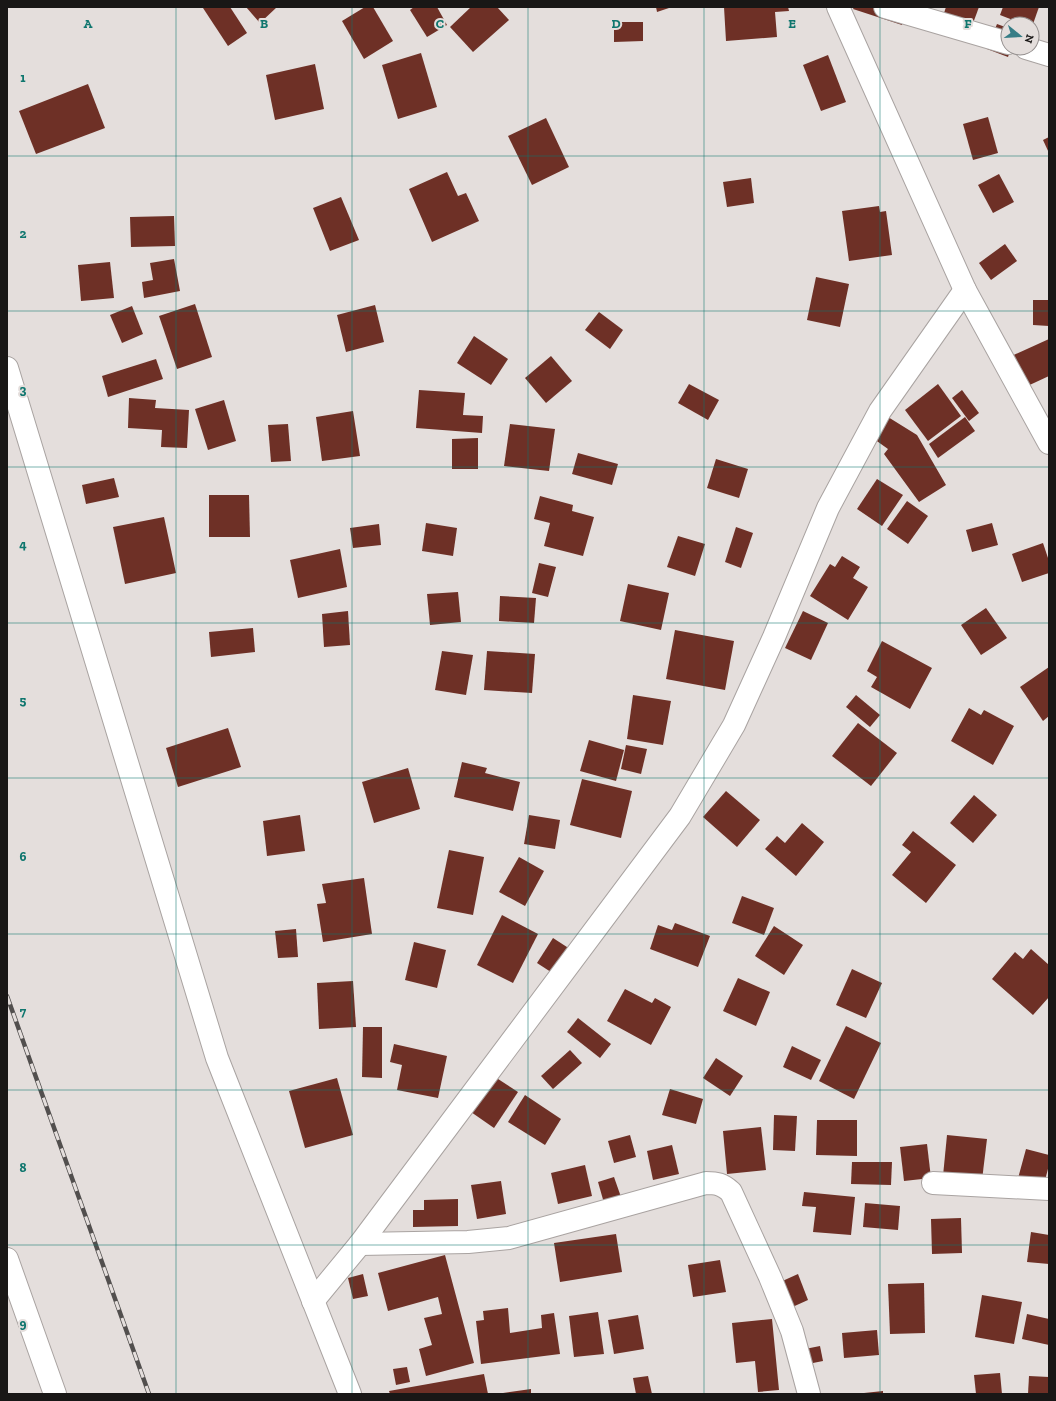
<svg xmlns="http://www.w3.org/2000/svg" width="1056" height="1401" font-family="'Zilla Slab',serif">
<rect width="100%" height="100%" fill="#e4dedc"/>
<g fill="#6e3026">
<path d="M 205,7 L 230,7 L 247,33 L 228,46 L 203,8 Z"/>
<path d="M 246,7 L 277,7 L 260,23 Z"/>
<path d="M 365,7 L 373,7 L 393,41 L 364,59 L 342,21 Z"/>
<path d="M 414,7 L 437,7 L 447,25 L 427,37 L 410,10 Z"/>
<path d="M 471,7 L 497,7 L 509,20 L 473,52 L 450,27 Z"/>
<path d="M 656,7 L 672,7 L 657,12 Z"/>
<path d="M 724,7 L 788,7 L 789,11 L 775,12 L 777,37 L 726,41 Z"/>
<path d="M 854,7 L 907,7 L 902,25 L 853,9 Z"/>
<path d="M 946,7 L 979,7 L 972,26 L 943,16 Z"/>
<path d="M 1003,7 L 1039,7 L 1033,24 L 1023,24 L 1000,15 Z"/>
<path d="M 614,22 L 643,22 L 643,41 L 614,42 Z"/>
<path d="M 997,24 L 1008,28 L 1008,48 L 1011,48 L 1008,57 L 987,49 Z"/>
<path d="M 421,53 L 437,107 L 398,119 L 382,65 Z"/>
<path d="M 828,55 L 846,102 L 821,111 L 803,65 Z"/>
<path d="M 315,64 L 324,109 L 275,120 L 266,75 Z"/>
<path d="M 88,84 L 105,128 L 36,154 L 19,111 Z"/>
<path d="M 988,117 L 998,153 L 973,160 L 963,124 Z"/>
<path d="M 546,118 L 569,167 L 532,185 L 508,136 Z"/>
<path d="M 1049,137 L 1049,153 L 1043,140 Z"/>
<path d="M 447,172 L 458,196 L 466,193 L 479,221 L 432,242 L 409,189 Z"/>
<path d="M 999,174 L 1014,202 L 993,213 L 978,185 Z"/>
<path d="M 751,178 L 754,203 L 727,207 L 723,182 Z"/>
<path d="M 341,197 L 359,240 L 330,251 L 313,208 Z"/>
<path d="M 879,206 L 880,212 L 886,211 L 892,255 L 849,261 L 842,211 Z"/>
<path d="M 174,216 L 175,246 L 131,247 L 130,217 Z"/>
<path d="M 1005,244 L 1017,261 L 991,280 L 979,263 Z"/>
<path d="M 174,259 L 180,291 L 144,298 L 142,282 L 153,280 L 150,263 Z"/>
<path d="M 110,262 L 114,298 L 81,301 L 78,265 Z"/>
<path d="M 816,277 L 849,284 L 840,327 L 807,320 Z"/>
<path d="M 1033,300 L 1049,300 L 1049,326 L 1033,325 Z"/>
<path d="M 195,304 L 212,357 L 177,369 L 159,316 Z"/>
<path d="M 375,305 L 384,342 L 346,352 L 337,315 Z"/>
<path d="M 132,306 L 143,334 L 122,343 L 110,315 Z"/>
<path d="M 599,312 L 623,330 L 610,349 L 585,330 Z"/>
<path d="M 474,336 L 508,359 L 491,385 L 457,363 Z"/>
<path d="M 1049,339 L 1049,376 L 1021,389 L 1007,358 Z"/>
<path d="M 551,356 L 572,381 L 546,403 L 525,378 Z"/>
<path d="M 156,359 L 163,379 L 108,397 L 102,376 Z"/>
<path d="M 689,384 L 719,400 L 708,420 L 678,403 Z"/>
<path d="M 938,384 L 961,416 L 928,441 L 905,410 Z"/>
<path d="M 419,390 L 465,393 L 463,415 L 483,416 L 482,433 L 416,428 Z"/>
<path d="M 962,390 L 979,413 L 969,421 L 952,398 Z"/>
<path d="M 129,398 L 156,400 L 155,408 L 189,410 L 187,448 L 161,447 L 162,430 L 128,428 Z"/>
<path d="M 224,400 L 236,441 L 208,450 L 195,409 Z"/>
<path d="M 353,411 L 360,456 L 322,461 L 316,417 Z"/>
<path d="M 888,417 L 917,435 L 946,485 L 919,502 L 884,454 L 888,449 L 874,439 Z"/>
<path d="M 965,417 L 975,431 L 938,458 L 929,444 Z"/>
<path d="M 288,424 L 291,461 L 271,462 L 268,425 Z"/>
<path d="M 510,424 L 555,429 L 549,471 L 504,466 Z"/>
<path d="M 478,438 L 478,469 L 452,469 L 452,439 Z"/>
<path d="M 578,453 L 618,464 L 612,485 L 572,474 Z"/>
<path d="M 716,459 L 748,469 L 739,498 L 707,488 Z"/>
<path d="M 114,478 L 119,497 L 86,504 L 82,485 Z"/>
<path d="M 877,479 L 903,495 L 882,526 L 857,509 Z"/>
<path d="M 209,495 L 249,495 L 250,537 L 209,537 Z"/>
<path d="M 540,496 L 573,505 L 572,511 L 594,517 L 583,556 L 544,546 L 550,523 L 534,519 Z"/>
<path d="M 907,501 L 928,516 L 908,544 L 887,529 Z"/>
<path d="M 164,517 L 176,573 L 125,584 L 113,527 Z"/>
<path d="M 426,523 L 457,528 L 453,556 L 422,551 Z"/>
<path d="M 992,523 L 998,545 L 972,552 L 966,530 Z"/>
<path d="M 379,524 L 381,545 L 353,548 L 350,528 Z"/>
<path d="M 736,527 L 753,533 L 741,568 L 725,562 Z"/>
<path d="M 678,536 L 705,544 L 695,576 L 667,567 Z"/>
<path d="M 1043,543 L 1049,561 L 1049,573 L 1022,582 L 1012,554 Z"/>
<path d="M 340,549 L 347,587 L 298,598 L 290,560 Z"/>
<path d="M 842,556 L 860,567 L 853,578 L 868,587 L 848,620 L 810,596 L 830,564 L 835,567 Z"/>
<path d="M 539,563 L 556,567 L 548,597 L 532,593 Z"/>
<path d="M 628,584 L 669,593 L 661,630 L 620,621 Z"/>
<path d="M 458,592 L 461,622 L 430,625 L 427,594 Z"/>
<path d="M 500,596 L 536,598 L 534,623 L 499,621 Z"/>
<path d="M 986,608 L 1007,638 L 981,655 L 961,625 Z"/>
<path d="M 348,611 L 350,645 L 324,647 L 322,614 Z"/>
<path d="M 803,611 L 828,623 L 811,660 L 785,648 Z"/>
<path d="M 253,628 L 255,652 L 211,657 L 209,632 Z"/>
<path d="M 675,630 L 734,641 L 725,690 L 666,679 Z"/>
<path d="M 882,641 L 932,668 L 910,709 L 871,687 L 877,677 L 867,671 Z"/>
<path d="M 442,651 L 473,655 L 466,695 L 435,690 Z"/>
<path d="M 487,651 L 535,654 L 532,693 L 484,690 Z"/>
<path d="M 1049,667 L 1049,716 L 1043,721 L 1020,687 Z"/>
<path d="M 633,695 L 671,701 L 663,745 L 627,739 Z"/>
<path d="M 856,695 L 880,715 L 870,727 L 846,707 Z"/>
<path d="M 969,708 L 981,715 L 984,710 L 1014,726 L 993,765 L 951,741 Z"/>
<path d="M 858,723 L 897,753 L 871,786 L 832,756 Z"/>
<path d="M 228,728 L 241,767 L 178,787 L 166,748 Z"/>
<path d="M 589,740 L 624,750 L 616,781 L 580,771 Z"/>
<path d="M 626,745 L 647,749 L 641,774 L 621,769 Z"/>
<path d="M 462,762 L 487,768 L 485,773 L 520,782 L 513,811 L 454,797 Z"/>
<path d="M 408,768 L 420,809 L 374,823 L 362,782 Z"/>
<path d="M 582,779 L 632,791 L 621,838 L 570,825 Z"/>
<path d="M 726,791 L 760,820 L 737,847 L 703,817 Z"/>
<path d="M 974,795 L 997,815 L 973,843 L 950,823 Z"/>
<path d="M 300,815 L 305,851 L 267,856 L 263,821 Z"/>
<path d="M 529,815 L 560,820 L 555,849 L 524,844 Z"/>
<path d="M 802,823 L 824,842 L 796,876 L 765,849 L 777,836 L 785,843 Z"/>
<path d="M 913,831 L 956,865 L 926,903 L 892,875 L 911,852 L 902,845 Z"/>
<path d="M 449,850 L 484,857 L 473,915 L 437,908 Z"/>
<path d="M 519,857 L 544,871 L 525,906 L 499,892 Z"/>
<path d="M 364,878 L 372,934 L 323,942 L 317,904 L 326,903 L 322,884 Z"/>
<path d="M 742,896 L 774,908 L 764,935 L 732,923 Z"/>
<path d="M 502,915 L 538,934 L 513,983 L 477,965 Z"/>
<path d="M 675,923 L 710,936 L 698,967 L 650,949 L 658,925 L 672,930 Z"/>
<path d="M 774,926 L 803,945 L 784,975 L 755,956 Z"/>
<path d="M 296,929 L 298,957 L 278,958 L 275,931 Z"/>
<path d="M 553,938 L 570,949 L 554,974 L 537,963 Z"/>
<path d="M 414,942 L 446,950 L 437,988 L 405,980 Z"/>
<path d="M 1031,949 L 1049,965 L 1049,997 L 1033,1015 L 992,979 L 1015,952 L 1023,959 Z"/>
<path d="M 852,969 L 882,983 L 866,1018 L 836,1005 Z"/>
<path d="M 738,978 L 770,992 L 756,1026 L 723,1011 Z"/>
<path d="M 353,981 L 356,1027 L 319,1029 L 317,983 Z"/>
<path d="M 625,989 L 652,1003 L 655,998 L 671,1007 L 651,1045 L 607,1021 Z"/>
<path d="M 578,1018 L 611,1044 L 600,1058 L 567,1032 Z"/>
<path d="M 846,1026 L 881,1043 L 854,1099 L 819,1081 Z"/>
<path d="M 363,1027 L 382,1027 L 382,1078 L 362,1077 Z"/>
<path d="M 394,1044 L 447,1056 L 438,1098 L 397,1090 L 402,1065 L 390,1062 Z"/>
<path d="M 792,1046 L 821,1060 L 811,1080 L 783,1067 Z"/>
<path d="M 570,1050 L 582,1063 L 553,1089 L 541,1076 Z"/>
<path d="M 716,1058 L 743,1076 L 730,1096 L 703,1078 Z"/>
<path d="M 495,1077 L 518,1092 L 494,1128 L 471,1112 Z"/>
<path d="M 337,1078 L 353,1135 L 305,1148 L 289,1091 Z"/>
<path d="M 670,1089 L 703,1099 L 696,1124 L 662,1115 Z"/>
<path d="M 525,1095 L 561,1119 L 545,1145 L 508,1122 Z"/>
<path d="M 774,1115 L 797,1116 L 795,1151 L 773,1150 Z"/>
<path d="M 817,1120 L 857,1120 L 857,1156 L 816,1155 Z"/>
<path d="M 761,1127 L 766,1170 L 727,1174 L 723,1131 Z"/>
<path d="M 630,1135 L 636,1157 L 614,1163 L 608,1141 Z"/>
<path d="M 947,1135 L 987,1139 L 982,1180 L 943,1176 Z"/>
<path d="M 927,1144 L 931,1178 L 904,1181 L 900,1147 Z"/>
<path d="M 672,1145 L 679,1174 L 653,1180 L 647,1151 Z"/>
<path d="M 1026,1149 L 1049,1155 L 1049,1165 L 1043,1188 L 1017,1182 Z"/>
<path d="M 852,1162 L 892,1162 L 891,1185 L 851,1184 Z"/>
<path d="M 585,1165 L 592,1196 L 558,1204 L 551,1173 Z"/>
<path d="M 614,1177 L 621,1197 L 604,1203 L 598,1182 Z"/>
<path d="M 501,1181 L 506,1214 L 477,1219 L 471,1185 Z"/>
<path d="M 804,1192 L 855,1197 L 851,1235 L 813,1232 L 816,1207 L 802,1206 Z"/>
<path d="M 458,1199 L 458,1226 L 413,1227 L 413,1210 L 424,1210 L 424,1200 Z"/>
<path d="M 865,1203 L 900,1206 L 898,1230 L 863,1227 Z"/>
<path d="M 961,1218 L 962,1253 L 932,1254 L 931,1219 Z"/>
<path d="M 1031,1232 L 1049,1235 L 1049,1264 L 1027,1262 Z"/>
<path d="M 616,1234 L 622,1272 L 560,1282 L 554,1243 Z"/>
<path d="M 445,1255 L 474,1363 L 426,1376 L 419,1349 L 432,1345 L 424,1318 L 442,1314 L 438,1297 L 388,1311 L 378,1273 Z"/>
<path d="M 720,1260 L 726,1292 L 693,1297 L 688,1265 Z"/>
<path d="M 363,1274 L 368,1296 L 353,1299 L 348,1278 Z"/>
<path d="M 798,1274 L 808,1300 L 788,1309 L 778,1283 Z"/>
<path d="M 924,1283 L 925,1333 L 890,1334 L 888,1284 Z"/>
<path d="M 982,1295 L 1022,1302 L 1014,1344 L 975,1337 Z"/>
<path d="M 508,1308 L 510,1333 L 542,1328 L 541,1315 L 554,1313 L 560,1354 L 481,1364 L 476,1321 L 484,1320 L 483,1311 Z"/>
<path d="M 598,1312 L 604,1354 L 574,1357 L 569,1316 Z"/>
<path d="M 1027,1314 L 1049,1319 L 1049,1345 L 1022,1339 Z"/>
<path d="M 638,1315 L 644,1349 L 614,1354 L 608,1320 Z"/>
<path d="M 772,1319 L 779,1390 L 758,1392 L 755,1361 L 736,1363 L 732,1323 Z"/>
<path d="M 877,1330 L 879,1355 L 844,1358 L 842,1333 Z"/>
<path d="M 820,1346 L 823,1361 L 808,1364 L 805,1349 Z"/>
<path d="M 407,1367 L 410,1382 L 396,1385 L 393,1369 Z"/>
<path d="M 1000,1373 L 1002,1394 L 976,1394 L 974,1375 Z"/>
<path d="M 484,1374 L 488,1394 L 390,1394 L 389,1391 Z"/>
<path d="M 648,1376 L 652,1394 L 636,1394 L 633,1378 Z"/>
<path d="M 1029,1376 L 1049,1377 L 1049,1394 L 1028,1394 Z"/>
<path d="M 531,1389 L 531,1394 L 503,1394 L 503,1393 Z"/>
<path d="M 883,1391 L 883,1394 L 864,1394 L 864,1393 Z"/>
</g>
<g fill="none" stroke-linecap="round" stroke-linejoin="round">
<defs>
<g id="minor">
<path d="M 838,7 L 965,290 L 1049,443"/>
<path d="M 885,7 L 1008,43"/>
<path d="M 1026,48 L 1049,55"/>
<path d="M 7,368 L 217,1058 L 350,1394"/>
<path d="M 933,1183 L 1049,1189"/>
<path d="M 360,1244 L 468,1242 L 509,1238 L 706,1183 C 717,1183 722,1184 731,1192 L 770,1277 L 792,1331 L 809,1394"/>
<path d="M 313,1301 L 360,1244 L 680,816 L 734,725 L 774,637 L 828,508 L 880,411 L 965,290"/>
</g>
<path id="tertiary" d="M 7,1259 L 55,1394"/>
</defs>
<use href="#minor" stroke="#a9a3a1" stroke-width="24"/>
<use href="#tertiary" stroke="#a9a3a1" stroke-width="24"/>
<use href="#minor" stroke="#fff" stroke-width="22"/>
<use href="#tertiary" stroke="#fff" stroke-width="22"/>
<defs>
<path id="rail" d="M 7,996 L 149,1394"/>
</defs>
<use href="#rail" stroke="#524f4e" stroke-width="4.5"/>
<use href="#rail" stroke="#e4dedc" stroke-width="3" stroke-dasharray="9" stroke-linecap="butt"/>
</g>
<path fill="none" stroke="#0f766e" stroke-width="1" stroke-opacity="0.55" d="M 176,7 L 176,1394M 352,7 L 352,1394M 528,7 L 528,1394M 704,7 L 704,1394M 880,7 L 880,1394M 7,156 L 1049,156M 7,311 L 1049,311M 7,467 L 1049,467M 7,623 L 1049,623M 7,778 L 1049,778M 7,934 L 1049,934M 7,1090 L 1049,1090M 7,1245 L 1049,1245"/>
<g font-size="13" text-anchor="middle" font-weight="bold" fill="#0f766e" stroke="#e4dedc" stroke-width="4" stroke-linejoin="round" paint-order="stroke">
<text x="88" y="28">A</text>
<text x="264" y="28">B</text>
<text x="440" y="28">C</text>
<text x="616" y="28">D</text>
<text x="792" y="28">E</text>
<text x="968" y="28">F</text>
<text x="23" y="82">1</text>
<text x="23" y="238">2</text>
<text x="23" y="394">3</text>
<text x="23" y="549">4</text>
<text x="23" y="705">5</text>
<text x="23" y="861">6</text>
<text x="23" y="1016">7</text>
<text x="23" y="1172">8</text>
<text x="23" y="1328">9</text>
</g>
<rect width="1056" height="1401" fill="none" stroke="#191716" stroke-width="16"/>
<g transform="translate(1020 36) rotate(108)"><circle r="19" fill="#e4dedc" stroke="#938e8d"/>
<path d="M0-3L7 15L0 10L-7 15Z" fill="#367d86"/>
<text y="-6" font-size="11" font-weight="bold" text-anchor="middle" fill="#191716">N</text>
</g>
</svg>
